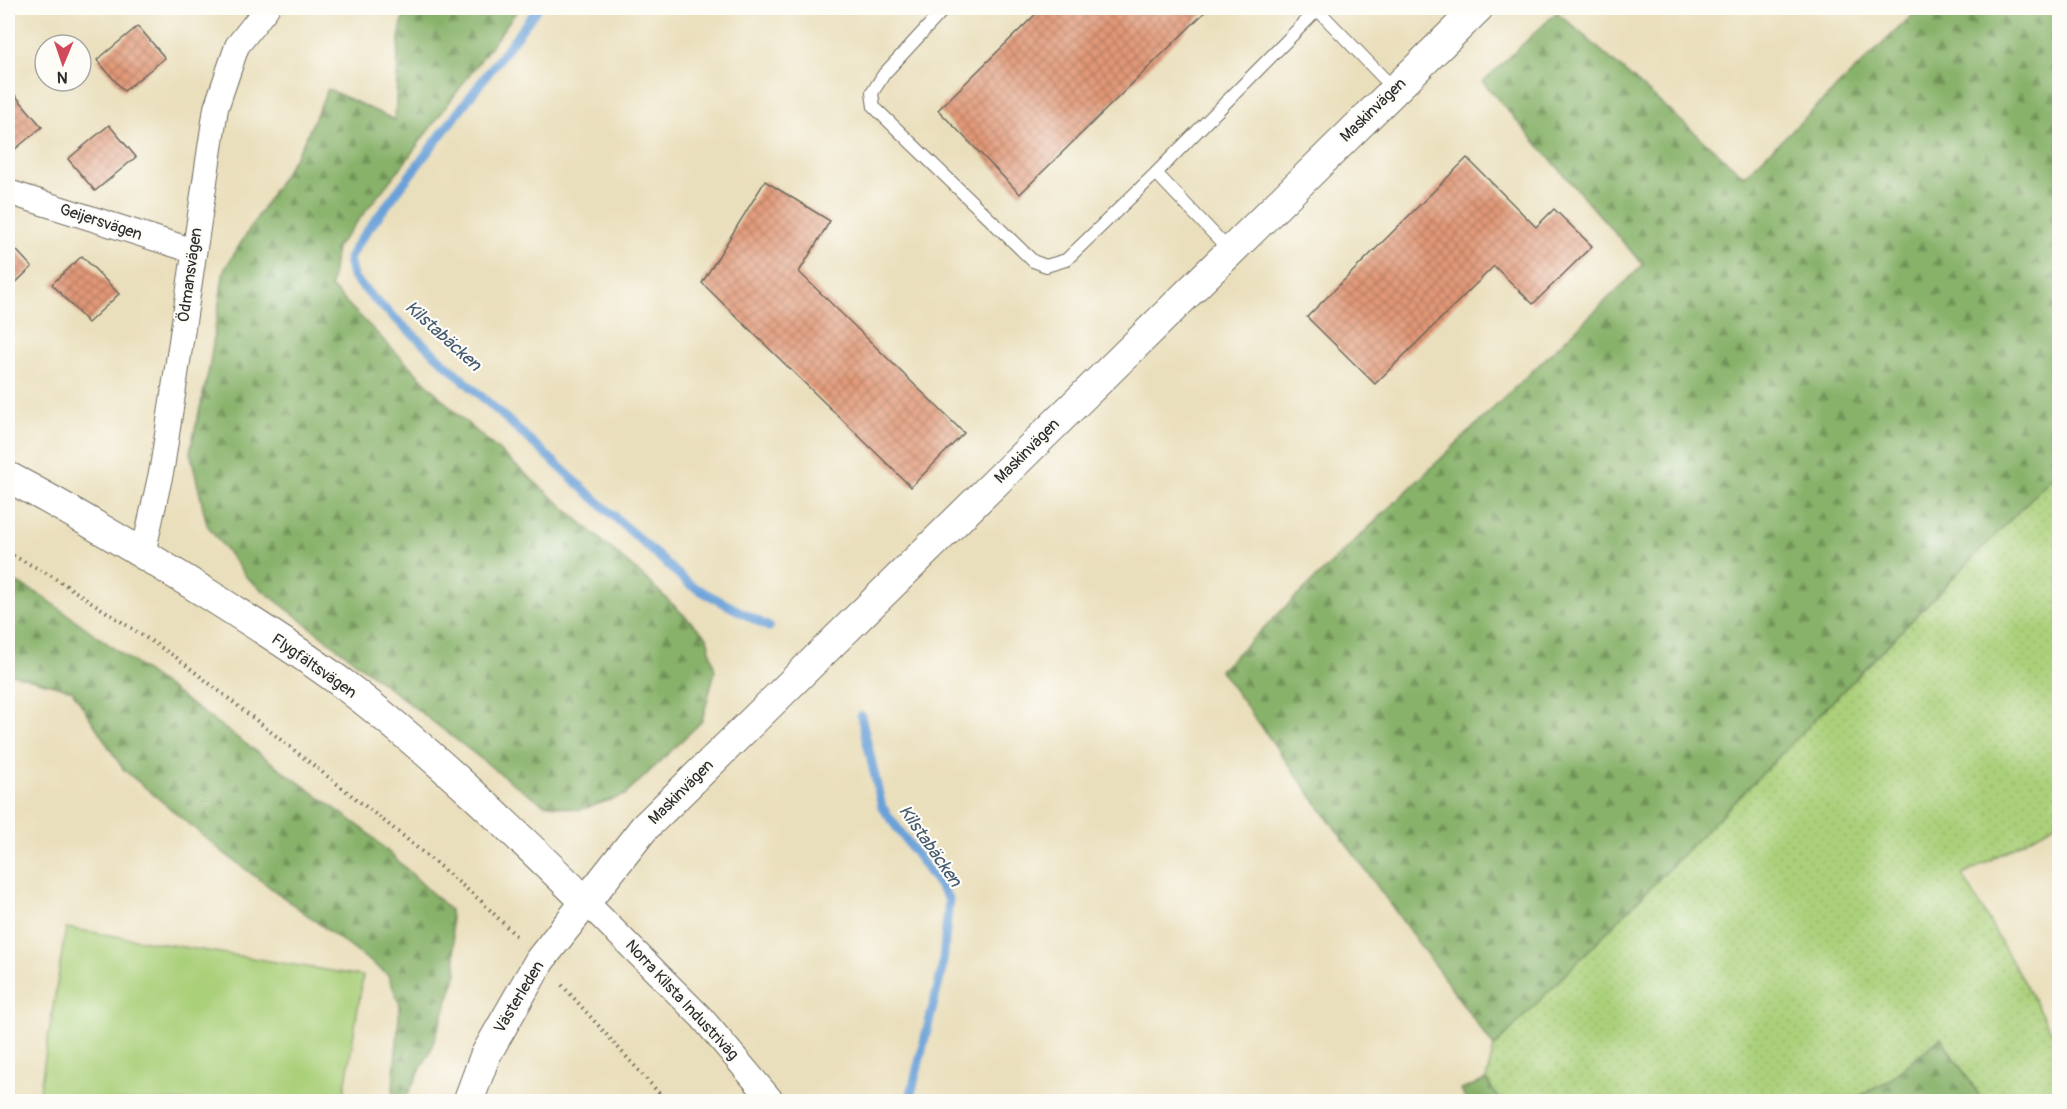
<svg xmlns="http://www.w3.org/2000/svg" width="2067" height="1109" font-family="Pangolin,sans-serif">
<defs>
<pattern id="grass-dots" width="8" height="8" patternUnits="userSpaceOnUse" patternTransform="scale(1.5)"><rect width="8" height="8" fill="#abd07a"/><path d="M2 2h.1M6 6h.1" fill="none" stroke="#93b36a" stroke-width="1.8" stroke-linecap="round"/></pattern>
<pattern id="forest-firs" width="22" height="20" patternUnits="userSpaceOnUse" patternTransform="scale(1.5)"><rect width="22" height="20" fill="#88b26a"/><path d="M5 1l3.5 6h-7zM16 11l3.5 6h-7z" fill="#6f9157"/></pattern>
<pattern id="building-cross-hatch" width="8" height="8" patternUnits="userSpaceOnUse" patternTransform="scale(1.5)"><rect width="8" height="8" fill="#e19877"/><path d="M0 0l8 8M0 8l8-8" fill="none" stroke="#b77c62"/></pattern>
</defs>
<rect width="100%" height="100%" fill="#fdfcf7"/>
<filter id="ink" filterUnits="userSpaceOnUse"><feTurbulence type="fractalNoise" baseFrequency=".0167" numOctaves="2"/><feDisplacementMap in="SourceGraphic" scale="12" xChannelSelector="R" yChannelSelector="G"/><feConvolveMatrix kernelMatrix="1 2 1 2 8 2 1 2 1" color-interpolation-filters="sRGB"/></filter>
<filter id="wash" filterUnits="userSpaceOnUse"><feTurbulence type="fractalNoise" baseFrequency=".008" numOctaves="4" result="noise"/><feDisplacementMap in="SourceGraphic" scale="24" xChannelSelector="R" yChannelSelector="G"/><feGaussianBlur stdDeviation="1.35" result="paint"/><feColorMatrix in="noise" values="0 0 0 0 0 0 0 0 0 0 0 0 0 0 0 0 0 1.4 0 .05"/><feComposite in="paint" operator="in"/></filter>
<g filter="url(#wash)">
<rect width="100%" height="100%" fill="#eadfbc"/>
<path fill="url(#grass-dots)" stroke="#6b7e52" stroke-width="1.5" d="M 2059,470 L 2059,822 L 1963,875 L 2059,1045 L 2059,1101 L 1983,1101 L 1941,1038 L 1885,1083 L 1850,1101 L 1500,1101 L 1486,1080 L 1494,1047 Z"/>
<g fill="url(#forest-firs)" stroke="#5a6e4a" stroke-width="1.5">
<path d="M 405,8 L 519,8 L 405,162 L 336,248 L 331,287 L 458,415 L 646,579 L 707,637 L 715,671 L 702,721 L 625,795 L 580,810 L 544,804 L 511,782 L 248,579 L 207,525 L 190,451 L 209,369 L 224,270 L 303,144 L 328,89 L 395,120 L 399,38 Z"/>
<path d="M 1920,8 L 2059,8 L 2059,470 L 1494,1047 L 1220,670 L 1643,265 L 1483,82 L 1557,12 L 1744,176 Z"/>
<path d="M 8,579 L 39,594 L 366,831 L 450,910 L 457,974 L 430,1052 L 404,1101 L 392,1100 L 400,1005 L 388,975 L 225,854 L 123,769 L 72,690 L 8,673 Z"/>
<path d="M 1941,1038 L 1983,1101 L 1850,1101 L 1885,1083 Z"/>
<path d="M 1486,1080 L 1500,1101 L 1466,1101 L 1461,1090 Z"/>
</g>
<path fill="#abd07a" stroke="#6b7e52" stroke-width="1.5" d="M 66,928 L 363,976 L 343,1101 L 38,1101 Z"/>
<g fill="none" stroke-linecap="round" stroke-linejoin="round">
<g stroke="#6ba1d8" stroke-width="9">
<path d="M 538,8 L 357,244 L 349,259 L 353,277 L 376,301 L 690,585 L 769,627"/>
<path d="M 861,716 L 882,807 L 949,899 L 942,970 L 909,1102"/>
</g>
</g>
<g id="blocks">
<g fill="url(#building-cross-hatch)">
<path d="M 1042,8 L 1209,8 L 1020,194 L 938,110 Z"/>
<path d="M 138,26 L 165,58 L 124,91 L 97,60 Z"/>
<path d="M 15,95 L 42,127 L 8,155 L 8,101 Z"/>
<path d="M 109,125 L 136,157 L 95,191 L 68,159 Z"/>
<path d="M 1467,158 L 1536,227 L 1554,209 L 1592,246 L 1533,304 L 1494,266 L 1375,384 L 1307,317 Z"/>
<path d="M 765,181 L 830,221 L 799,272 L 964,433 L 911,487 L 702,283 Z"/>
<path d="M 8,241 L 32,267 L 8,290 Z"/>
<path d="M 82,256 L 119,294 L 88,323 L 52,284 Z"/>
</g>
</g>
</g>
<g filter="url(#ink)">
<use href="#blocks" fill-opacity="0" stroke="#6e6a5e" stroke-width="1.5"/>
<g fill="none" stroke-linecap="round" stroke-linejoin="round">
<defs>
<g id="service">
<path d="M 945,8 L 884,74 L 872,93 L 874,107 L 1033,261 L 1046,266 L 1066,260 L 1156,173 L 1318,9"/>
<path d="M 1316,8 L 1394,89"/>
<path d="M 1156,173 L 1230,251"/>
</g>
<g id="minor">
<path d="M 8,192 L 194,251"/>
<path d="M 143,554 L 162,468 L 216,108 L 237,46 L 267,8"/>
<path d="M 586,902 L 702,1018 L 773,1102"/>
</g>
<g id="tertiary">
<path d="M 8,477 C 77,513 144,554 211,596 C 256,625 304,654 347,687 C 432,752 509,827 586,902"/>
<path d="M 468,1102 L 485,1056 L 540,960 L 644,828 L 1478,8"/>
</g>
</defs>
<use href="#service" stroke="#6e6a5e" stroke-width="14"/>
<use href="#minor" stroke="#6e6a5e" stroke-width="26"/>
<use href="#tertiary" stroke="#6e6a5e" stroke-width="32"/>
<g stroke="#6e6a5e" stroke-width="4" stroke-dasharray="1.5 4.5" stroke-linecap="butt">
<path d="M 8,553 L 50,575 L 177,658 L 402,835 L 481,901 L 518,938"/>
<path d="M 562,985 L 667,1102"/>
</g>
<use href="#service" stroke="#fff" stroke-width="12"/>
<use href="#minor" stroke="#fff" stroke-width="24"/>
<use href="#tertiary" stroke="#fff" stroke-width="30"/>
</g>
</g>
<g text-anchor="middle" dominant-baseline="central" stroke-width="4.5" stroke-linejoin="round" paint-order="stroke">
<g font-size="16" fill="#2b2b2b" stroke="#fdfcf7">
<text transform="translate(1373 110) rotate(-44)">Maskinvägen</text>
<text transform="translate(101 222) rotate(18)">Geijersvägen</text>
<text transform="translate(190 275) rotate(-82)">Ödmansvägen</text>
<text transform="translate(1027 451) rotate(-45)">Maskinvägen</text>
<text transform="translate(314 666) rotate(35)">Flygfältsvägen</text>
<text transform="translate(681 792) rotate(-45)">Maskinvägen</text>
<text transform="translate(519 997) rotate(-59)">Västerleden</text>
<text transform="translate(682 1000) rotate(47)">Norra Kilsta Industriväg</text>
</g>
<g font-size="18" font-style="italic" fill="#455a70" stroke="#fdfcf7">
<text transform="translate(443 336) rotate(42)">Kilstabäcken</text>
<text transform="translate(930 846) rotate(55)">Kilstabäcken</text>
</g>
</g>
<rect width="2067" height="1109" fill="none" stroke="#fdfcf7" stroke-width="30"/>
<g transform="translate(63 63) rotate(182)"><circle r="28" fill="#fdfcf7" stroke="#a9a8a5" stroke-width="1.5"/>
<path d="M0-4.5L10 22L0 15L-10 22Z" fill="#d1495b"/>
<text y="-9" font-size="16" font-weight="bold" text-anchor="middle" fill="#2b2b2b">N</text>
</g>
</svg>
